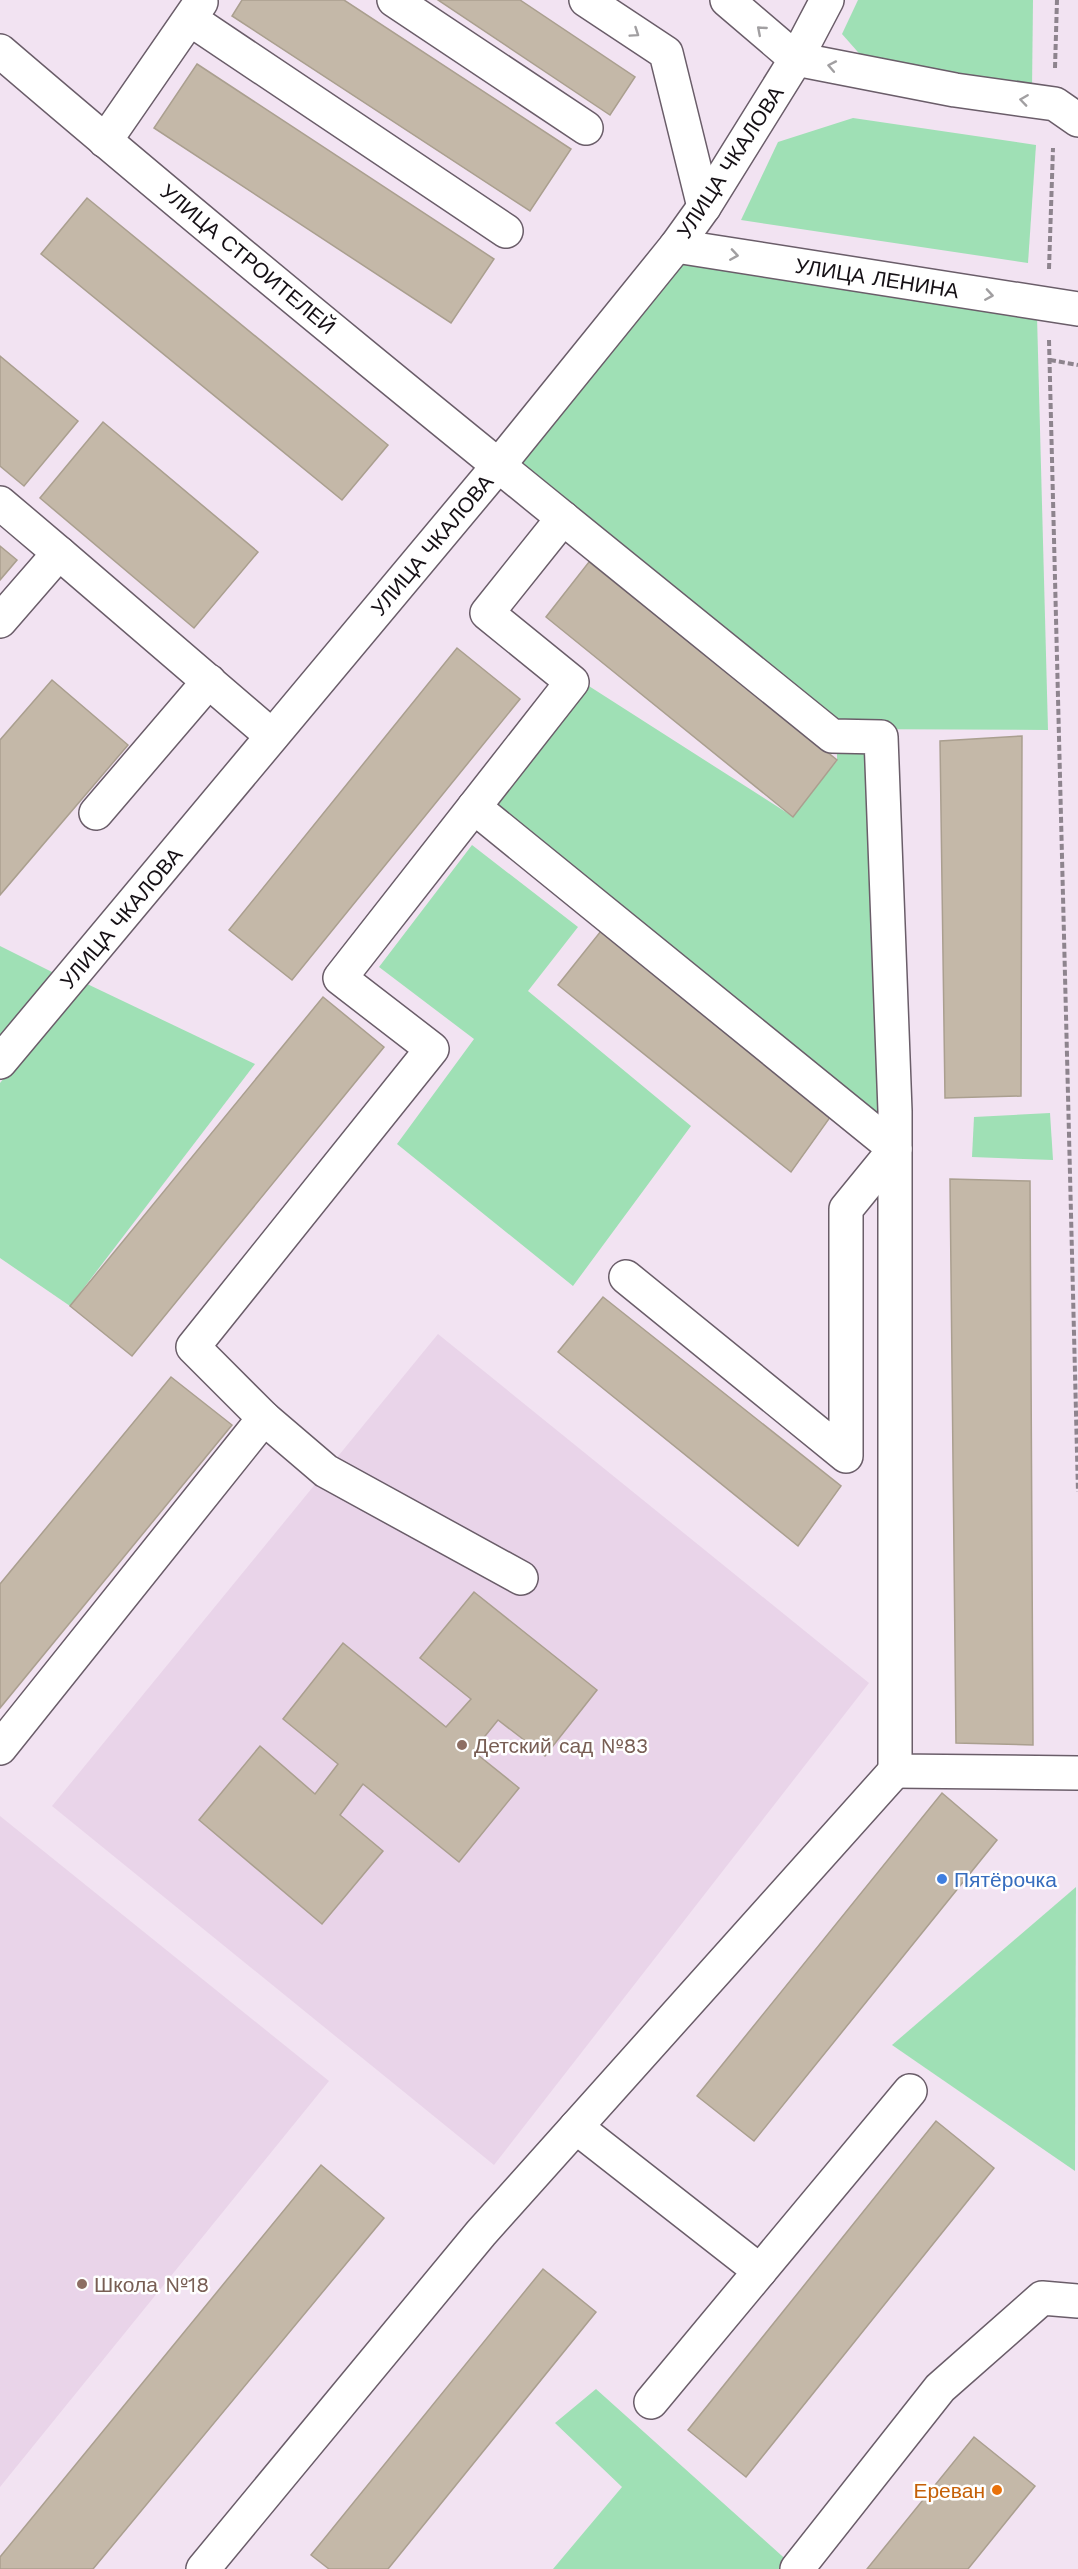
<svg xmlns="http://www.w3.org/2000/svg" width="1078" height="2569" font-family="'Work Sans',sans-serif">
<rect width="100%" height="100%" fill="#f2e3f2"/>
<g fill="#e9d4e9">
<path d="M 438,1334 L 869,1683 L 494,2165 L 52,1806 Z"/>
<path d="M 0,1816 L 329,2081 L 0,2487 Z"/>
</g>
<g fill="#9fe0b5">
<path d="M 858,0 L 1033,0 L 1032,89 L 872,68 L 842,34 Z"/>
<path d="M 853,118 L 1036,145 L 1028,263 L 741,220 L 778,142 Z"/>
<path d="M 681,260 L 1037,316 L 1048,730 L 835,729 L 513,468 Z"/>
<path d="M 581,681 L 792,816 L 837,761 L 837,742 L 875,742 L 889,1136 L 483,807 Z"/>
<path d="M 472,845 L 578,927 L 528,991 L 691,1126 L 573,1286 L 397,1144 L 474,1039 L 379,967 Z"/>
<path d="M 0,946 L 56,974 L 0,1042 Z"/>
<path d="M 83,982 L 255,1064 L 70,1306 L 0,1258 L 0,1083 Z"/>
<path d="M 1050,1113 L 1053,1160 L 972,1157 L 974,1117 Z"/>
<path d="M 1076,1887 L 1075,2171 L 892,2045 Z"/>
<path d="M 596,2389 L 791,2564 L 787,2569 L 553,2569 L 622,2487 L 555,2423 Z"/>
</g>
<g fill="#c4b8a8" stroke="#aa9f8f" stroke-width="1.5">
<path d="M 242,0 L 344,0 L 571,149 L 530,211 L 232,16 Z"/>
<path d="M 438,0 L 520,0 L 635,77 L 610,115 Z"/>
<path d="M 197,64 L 494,259 L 451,323 L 154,128 Z"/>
<path d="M 87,198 L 388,445 L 342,500 L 41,254 Z"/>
<path d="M 0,356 L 78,421 L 24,486 L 0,466 Z"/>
<path d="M 103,422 L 258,552 L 194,628 L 40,498 Z"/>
<path d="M 0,546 L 17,560 L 0,580 Z"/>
<path d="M 589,562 L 837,760 L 793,817 L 546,617 Z"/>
<path d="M 457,648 L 520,699 L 292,980 L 229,930 Z"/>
<path d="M 52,680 L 128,745 L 0,895 L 0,740 Z"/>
<path d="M 1022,736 L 1021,1096 L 945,1098 L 940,741 Z"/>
<path d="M 601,931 L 831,1116 L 791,1172 L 558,985 Z"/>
<path d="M 323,997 L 384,1047 L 132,1356 L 70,1306 Z"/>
<path d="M 950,1179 L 1030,1181 L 1033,1745 L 956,1743 Z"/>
<path d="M 603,1297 L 841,1486 L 798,1546 L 558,1352 Z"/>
<path d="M 171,1377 L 232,1425 L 0,1708 L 0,1584 Z"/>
<path d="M 474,1592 L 597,1690 L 545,1756 L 498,1720 L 473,1751 L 519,1788 L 459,1862 L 363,1784 L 340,1815 L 383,1851 L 322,1924 L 199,1820 L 260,1746 L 315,1794 L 338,1764 L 283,1719 L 343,1643 L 446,1727 L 471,1699 L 420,1658 Z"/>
<path d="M 942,1793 L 997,1840 L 754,2141 L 697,2096 Z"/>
<path d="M 936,2121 L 994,2168 L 746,2477 L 688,2430 Z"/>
<path d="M 321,2165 L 384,2218 L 93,2569 L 0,2569 L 0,2557 Z"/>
<path d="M 543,2269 L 596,2312 L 388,2569 L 329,2569 L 311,2555 Z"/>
<path d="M 974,2437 L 1035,2486 L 968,2569 L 867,2569 Z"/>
</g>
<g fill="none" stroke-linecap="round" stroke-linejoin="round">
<defs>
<g id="minor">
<path d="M 394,0 L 586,128"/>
<path d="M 586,0 L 666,53 L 704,207"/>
<path d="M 727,0 L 796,59 L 955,90 L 1055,104 L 1078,120"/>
<path d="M 190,19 L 506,231"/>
<path d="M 0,51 C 273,285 553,510 832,736 L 881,737 L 895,1111 L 895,1771 L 1078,1773"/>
<path d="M 105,141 L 201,2"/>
<path d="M 676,246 L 1078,309"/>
<path d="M 0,503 L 59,553"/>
<path d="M 0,621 L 59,553 L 272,736"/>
<path d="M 474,807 L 895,1149 L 846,1209 L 846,1456 L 626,1277"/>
<path d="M 96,813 L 209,681"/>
<path d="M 0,1062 L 498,466 L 676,246 L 704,207 L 796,59 L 827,0"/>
<path d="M 521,1578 L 326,1471 L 264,1418 L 193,1347 L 432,1049 L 340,978 L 572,682 L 487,613 L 563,518"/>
<path d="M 0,1748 L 264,1418"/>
<path d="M 576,2127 L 760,2271 L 651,2402"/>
<path d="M 760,2271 L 910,2091"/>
<path d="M 203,2569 L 481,2233 L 895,1771"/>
<path d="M 797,2569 L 940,2388 L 1042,2298 L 1078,2301"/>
</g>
</defs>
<use href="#minor" stroke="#6a5d69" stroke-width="36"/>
<g stroke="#8e848e" stroke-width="4" stroke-dasharray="6 3" stroke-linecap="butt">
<path d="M 1055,68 L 1057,0"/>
<path d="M 1049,269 L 1053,148"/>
<path d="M 1049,340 L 1078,1492"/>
<path d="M 1050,360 L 1078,365"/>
</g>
<use href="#minor" stroke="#fff" stroke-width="33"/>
</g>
<defs><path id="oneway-chevron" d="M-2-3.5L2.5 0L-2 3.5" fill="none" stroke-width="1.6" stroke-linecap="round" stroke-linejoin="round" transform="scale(1.5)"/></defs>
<g stroke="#a19fa1">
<use href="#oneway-chevron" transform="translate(761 30) rotate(-139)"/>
<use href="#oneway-chevron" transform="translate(635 33) rotate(34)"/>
<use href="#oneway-chevron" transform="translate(832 66) rotate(-169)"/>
<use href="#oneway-chevron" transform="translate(1024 100) rotate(-172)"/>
<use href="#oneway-chevron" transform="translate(734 255) rotate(9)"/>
<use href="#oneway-chevron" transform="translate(989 295) rotate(9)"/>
</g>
<g fill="#8d6e63" stroke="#fff" stroke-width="2">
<circle cx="462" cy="1745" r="6"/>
<circle cx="82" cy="2284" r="6"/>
</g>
<circle fill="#3f7fe0" stroke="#fff" stroke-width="2" cx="942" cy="1879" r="6"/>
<circle fill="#e8710a" stroke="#fff" stroke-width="2" cx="997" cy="2490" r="6"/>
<g text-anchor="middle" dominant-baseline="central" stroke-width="5" stroke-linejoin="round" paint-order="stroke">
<g font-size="21" fill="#151015" stroke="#fff">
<text transform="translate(730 162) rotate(-57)">УЛИЦА ЧКАЛОВА</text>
<text transform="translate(248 259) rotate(40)">УЛИЦА СТРОИТЕЛЕЙ</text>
<text transform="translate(877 278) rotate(9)">УЛИЦА ЛЕНИНА</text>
<text transform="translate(432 545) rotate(-50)">УЛИЦА ЧКАЛОВА</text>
<text transform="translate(121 918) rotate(-50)">УЛИЦА ЧКАЛОВА</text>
</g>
<g font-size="21" fill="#785e54" stroke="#fff" text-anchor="start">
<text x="474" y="1745">Детский сад №83</text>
<text x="94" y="2284">Школа №18</text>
</g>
<g font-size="21" fill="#366cbe" stroke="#fff" text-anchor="start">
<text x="954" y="1879">Пятёрочка</text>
</g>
<g font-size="21" fill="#c56008" stroke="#fff" text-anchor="end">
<text x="985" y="2490">Ереван</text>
</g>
</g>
</svg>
